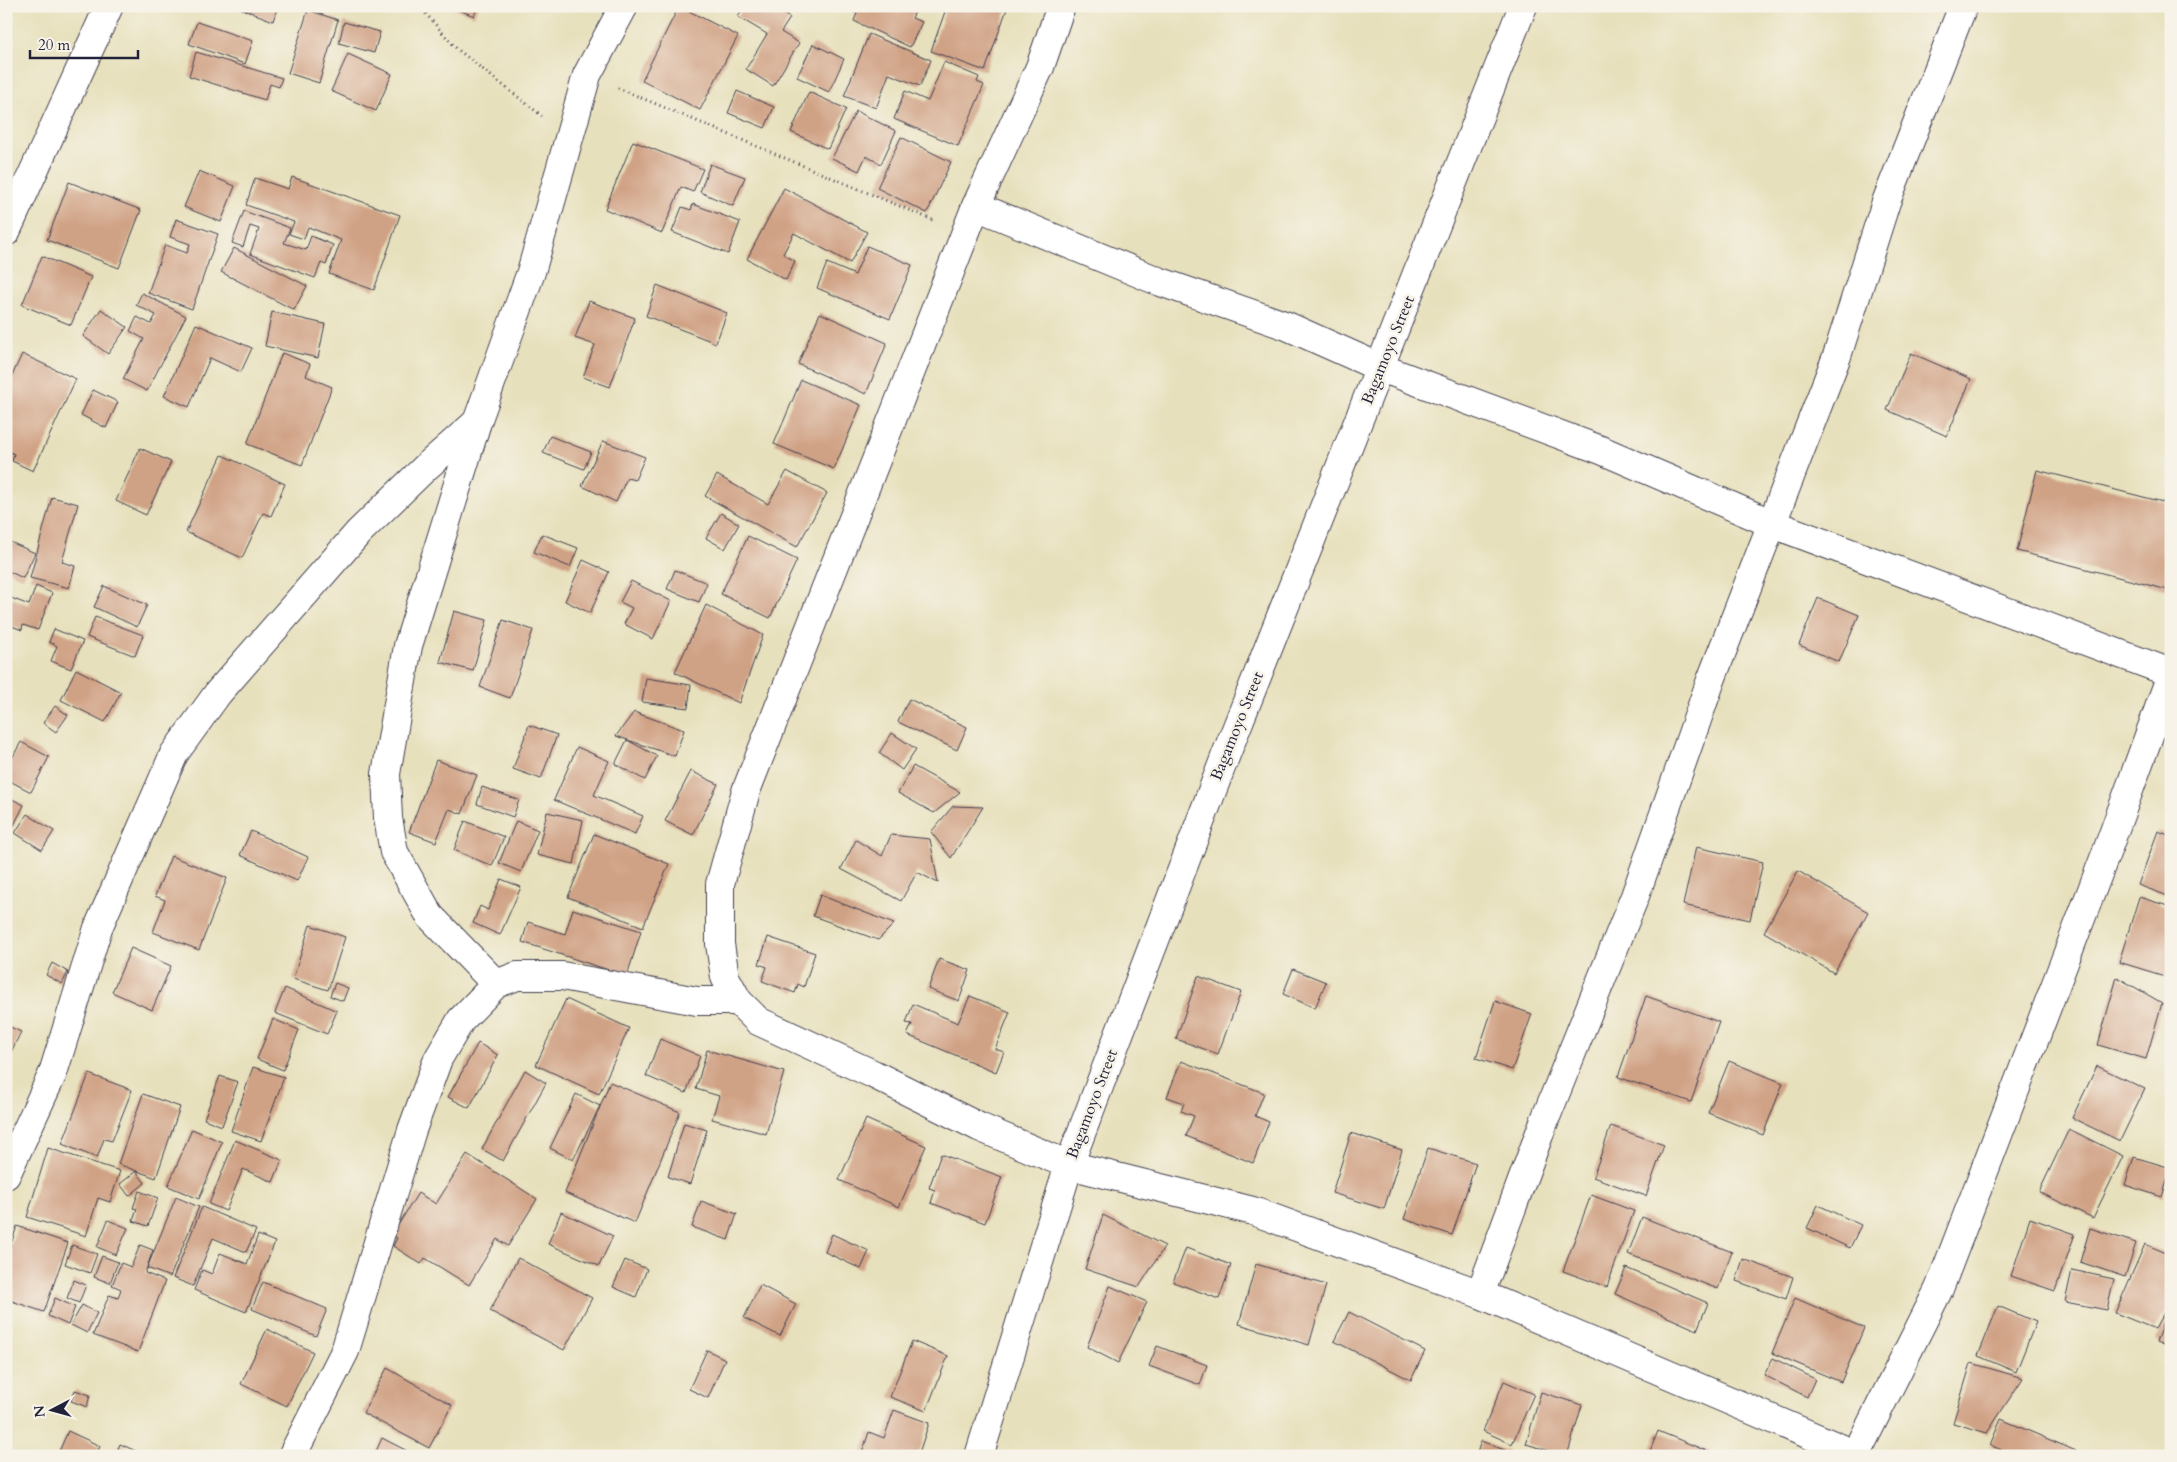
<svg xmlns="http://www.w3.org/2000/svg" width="2177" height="1462" font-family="Cardo,serif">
<rect width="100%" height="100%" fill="#f7f3e8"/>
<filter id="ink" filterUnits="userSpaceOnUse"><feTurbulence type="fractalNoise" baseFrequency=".02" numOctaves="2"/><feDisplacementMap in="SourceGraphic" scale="10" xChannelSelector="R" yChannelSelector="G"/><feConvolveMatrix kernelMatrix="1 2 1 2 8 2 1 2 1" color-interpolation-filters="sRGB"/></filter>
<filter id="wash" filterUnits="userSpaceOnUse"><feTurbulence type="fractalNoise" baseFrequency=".0096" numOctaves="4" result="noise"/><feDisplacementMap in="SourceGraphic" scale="20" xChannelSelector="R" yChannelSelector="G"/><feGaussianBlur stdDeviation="1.12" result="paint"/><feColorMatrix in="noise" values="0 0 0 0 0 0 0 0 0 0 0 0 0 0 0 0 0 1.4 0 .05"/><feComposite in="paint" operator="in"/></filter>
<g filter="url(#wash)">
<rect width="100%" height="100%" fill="#e7e0bc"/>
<g id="blocks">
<g fill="#d0a285">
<path d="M 235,6 L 278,6 L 273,21 Z"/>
<path d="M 449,6 L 478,6 L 474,16 Z"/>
<path d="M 679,6 L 738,36 L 700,110 L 642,80 Z"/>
<path d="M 744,6 L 771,6 L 790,18 L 781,32 L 799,43 L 773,86 L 746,69 L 767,34 L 738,17 Z"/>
<path d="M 842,6 L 872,6 L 877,8 L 878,6 L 918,6 L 912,18 L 922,22 L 910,47 L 854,21 L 857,13 Z"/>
<path d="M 947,6 L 1008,6 L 985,71 L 931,51 Z"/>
<path d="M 308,10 L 338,20 L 319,83 L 288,73 Z"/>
<path d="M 197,22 L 253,41 L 245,64 L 189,44 Z"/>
<path d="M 344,22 L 380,32 L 374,53 L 339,43 Z"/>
<path d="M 869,34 L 931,60 L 920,86 L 889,74 L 876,108 L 844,96 Z"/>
<path d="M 813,44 L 844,59 L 829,92 L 797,77 Z"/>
<path d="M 196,52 L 282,78 L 279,87 L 270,84 L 265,100 L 189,76 Z"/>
<path d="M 348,54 L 392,74 L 376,111 L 331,91 Z"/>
<path d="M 944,62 L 979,77 L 977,82 L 984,85 L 958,146 L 894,119 L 905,91 L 928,101 Z"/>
<path d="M 737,91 L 774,107 L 765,128 L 728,113 Z"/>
<path d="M 809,92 L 846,109 L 828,149 L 791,132 Z"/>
<path d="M 856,111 L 896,131 L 881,164 L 866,156 L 859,171 L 832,158 Z"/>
<path d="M 901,137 L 951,162 L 927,213 L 877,188 Z"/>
<path d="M 633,141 L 703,169 L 693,192 L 681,187 L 662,233 L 605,209 Z"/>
<path d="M 710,164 L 745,177 L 733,206 L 700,192 Z"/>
<path d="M 199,171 L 235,186 L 221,222 L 184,207 Z"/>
<path d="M 292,177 L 400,215 L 374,290 L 329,274 L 341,240 L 308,227 L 304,239 L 289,234 L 294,222 L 246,205 L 255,178 L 288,189 Z"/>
<path d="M 69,182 L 141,210 L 119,268 L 47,240 Z"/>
<path d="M 784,188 L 867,232 L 850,263 L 794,233 L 783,254 L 795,261 L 786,280 L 747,259 Z"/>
<path d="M 693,204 L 740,222 L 728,254 L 672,232 L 682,207 L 691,210 Z"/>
<path d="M 244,211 L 290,228 L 284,243 L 306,250 L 311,236 L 333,245 L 326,265 L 321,263 L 315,278 L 250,254 L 259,229 L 250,226 L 243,247 L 232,243 Z"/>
<path d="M 176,219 L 218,234 L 192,309 L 148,293 L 165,245 L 187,253 L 190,244 L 170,237 Z"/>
<path d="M 867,246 L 912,265 L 890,319 L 817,288 L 827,263 L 855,275 Z"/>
<path d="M 234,248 L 307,286 L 294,310 L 221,272 Z"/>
<path d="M 42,256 L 91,277 L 71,325 L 22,305 Z"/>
<path d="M 657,285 L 727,313 L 716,343 L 646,316 Z"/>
<path d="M 142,293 L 186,316 L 147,391 L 123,379 L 144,339 L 130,331 L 137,317 L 151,324 L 156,315 L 136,305 Z"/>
<path d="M 589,301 L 635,318 L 610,387 L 583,377 L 595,345 L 575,338 Z"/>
<path d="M 101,309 L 127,327 L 108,354 L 83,336 Z"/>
<path d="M 272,312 L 325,324 L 318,358 L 265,346 Z"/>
<path d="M 820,313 L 887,343 L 866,394 L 798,364 Z"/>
<path d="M 196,324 L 252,348 L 241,372 L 210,358 L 189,407 L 164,396 Z"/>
<path d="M 282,353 L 310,364 L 306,376 L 332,387 L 302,465 L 247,444 Z"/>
<path d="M 1911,353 L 1971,379 L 1947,436 L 1887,410 Z"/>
<path d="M 22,354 L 76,379 L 33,471 L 12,461 L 14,454 L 6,450 L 6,389 Z"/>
<path d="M 801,380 L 861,405 L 834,469 L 774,444 Z"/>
<path d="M 93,390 L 118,402 L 106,428 L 81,415 Z"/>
<path d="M 550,436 L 591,452 L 584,469 L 543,453 Z"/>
<path d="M 603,441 L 645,457 L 635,480 L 627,478 L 616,502 L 582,486 Z"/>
<path d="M 140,448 L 171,462 L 146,515 L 116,501 Z"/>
<path d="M 222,455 L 285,484 L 271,516 L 263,513 L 242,558 L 186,532 Z"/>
<path d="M 2037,470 L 2171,504 L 2171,578 L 2168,590 L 2017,551 Z"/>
<path d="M 787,471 L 827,493 L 797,547 L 705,496 L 717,475 L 768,504 Z"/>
<path d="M 52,497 L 78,504 L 62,562 L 75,566 L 69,588 L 30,578 Z"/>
<path d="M 721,513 L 739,524 L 725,549 L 706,538 Z"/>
<path d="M 542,534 L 578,548 L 570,567 L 534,552 Z"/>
<path d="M 748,536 L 797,560 L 770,618 L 721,594 Z"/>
<path d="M 6,540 L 35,553 L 23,578 L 6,570 Z"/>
<path d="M 583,560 L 609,572 L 590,613 L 565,601 Z"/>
<path d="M 675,570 L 707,583 L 699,602 L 667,589 Z"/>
<path d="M 631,581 L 671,601 L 653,639 L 624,624 L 632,608 L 620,602 Z"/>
<path d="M 36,586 L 52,593 L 38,630 L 23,625 L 22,630 L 6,624 L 6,596 L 29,605 Z"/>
<path d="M 104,586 L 147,605 L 137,627 L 94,607 Z"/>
<path d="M 1818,598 L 1859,615 L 1839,662 L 1799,645 Z"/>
<path d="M 706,605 L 763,635 L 739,703 L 675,672 Z"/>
<path d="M 454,611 L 487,620 L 473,671 L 440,662 Z"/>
<path d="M 95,617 L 143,635 L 135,656 L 87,637 Z"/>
<path d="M 503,620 L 533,630 L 510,698 L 480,687 Z"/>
<path d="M 54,629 L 83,641 L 71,669 L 51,661 L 57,646 L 49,642 Z"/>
<path d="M 76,669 L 121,692 L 105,722 L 61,700 Z"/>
<path d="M 646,678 L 691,685 L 688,708 L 642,702 Z"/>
<path d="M 909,699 L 967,727 L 957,750 L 898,722 Z"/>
<path d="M 55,706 L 68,715 L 56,732 L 43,723 Z"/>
<path d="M 634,712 L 684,730 L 675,756 L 616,736 Z"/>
<path d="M 529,725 L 557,735 L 541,779 L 513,769 Z"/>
<path d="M 892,733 L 916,749 L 902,770 L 879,753 Z"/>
<path d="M 627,740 L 657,756 L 645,780 L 615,764 Z"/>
<path d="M 21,742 L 49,757 L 31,792 L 6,779 L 6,769 Z"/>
<path d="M 577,747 L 609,761 L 594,795 L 643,816 L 635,834 L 554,800 Z"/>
<path d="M 436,760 L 477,775 L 462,814 L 449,809 L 436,842 L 409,832 Z"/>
<path d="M 913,766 L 960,792 L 934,813 L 898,793 Z"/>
<path d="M 691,771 L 718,784 L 693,835 L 665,821 Z"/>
<path d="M 482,787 L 519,800 L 513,817 L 477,804 Z"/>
<path d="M 6,796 L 24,805 L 13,827 L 6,823 Z"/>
<path d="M 953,806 L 983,807 L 951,858 L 931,832 Z"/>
<path d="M 547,812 L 583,820 L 574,864 L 537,855 Z"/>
<path d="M 27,814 L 54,831 L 42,850 L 15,833 Z"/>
<path d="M 465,821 L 504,837 L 492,866 L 454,850 Z"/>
<path d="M 516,821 L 538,830 L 521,872 L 499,863 Z"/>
<path d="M 251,831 L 308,857 L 297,881 L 240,855 Z"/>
<path d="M 2158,831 L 2171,836 L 2171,897 L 2138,885 Z"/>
<path d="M 594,834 L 669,864 L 643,927 L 568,897 Z"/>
<path d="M 891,835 L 930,839 L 938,883 L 917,872 L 901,901 L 841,869 L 856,840 L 882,856 Z"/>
<path d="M 1696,847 L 1763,862 L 1750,920 L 1683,905 Z"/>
<path d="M 171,856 L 227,878 L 199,950 L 153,932 L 165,900 L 155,896 Z"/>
<path d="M 1798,871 L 1868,912 L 1834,973 L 1764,932 Z"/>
<path d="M 501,879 L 521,887 L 500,935 L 473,923 L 480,906 L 488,910 Z"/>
<path d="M 820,895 L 894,924 L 878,940 L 813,916 Z"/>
<path d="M 2139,897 L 2171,907 L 2171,978 L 2119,962 Z"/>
<path d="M 573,909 L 641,931 L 627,976 L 522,942 L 528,922 L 565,934 Z"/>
<path d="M 310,925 L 345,937 L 328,990 L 293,979 Z"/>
<path d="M 768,937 L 815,953 L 804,987 L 798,984 L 795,993 L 762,981 L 767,967 L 759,964 Z"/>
<path d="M 131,948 L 171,966 L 152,1010 L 112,992 Z"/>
<path d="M 939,959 L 970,970 L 959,1001 L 928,989 Z"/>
<path d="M 52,963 L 68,972 L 62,984 L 46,975 Z"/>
<path d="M 1293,969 L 1326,982 L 1315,1008 L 1283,994 Z"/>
<path d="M 1198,976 L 1241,992 L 1218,1054 L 1176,1039 Z"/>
<path d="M 2117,977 L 2162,1003 L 2146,1059 L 2098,1045 Z"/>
<path d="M 335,983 L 348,988 L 343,1001 L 330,996 Z"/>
<path d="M 285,988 L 337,1011 L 327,1034 L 275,1013 Z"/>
<path d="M 970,996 L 1010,1012 L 995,1049 L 1004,1052 L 996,1072 L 907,1035 L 912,1024 L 906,1023 L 913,1004 L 958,1023 Z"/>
<path d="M 1646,996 L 1719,1022 L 1691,1102 L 1618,1077 Z"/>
<path d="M 566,999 L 629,1028 L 599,1094 L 536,1065 Z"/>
<path d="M 1495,1001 L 1532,1014 L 1512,1070 L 1476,1058 Z"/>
<path d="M 273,1019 L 299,1030 L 283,1070 L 257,1059 Z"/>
<path d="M 6,1025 L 21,1032 L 6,1062 Z"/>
<path d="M 660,1039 L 700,1056 L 686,1093 L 646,1076 Z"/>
<path d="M 478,1043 L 498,1055 L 469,1108 L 448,1097 Z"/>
<path d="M 707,1050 L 784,1072 L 766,1134 L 712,1119 L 719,1096 L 696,1089 Z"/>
<path d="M 1181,1061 L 1264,1093 L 1255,1116 L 1269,1122 L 1253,1163 L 1186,1136 L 1194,1116 L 1181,1111 L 1184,1103 L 1167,1097 Z"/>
<path d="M 1729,1061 L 1783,1083 L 1763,1135 L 1708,1113 Z"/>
<path d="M 2097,1066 L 2145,1089 L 2120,1141 L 2072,1118 Z"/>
<path d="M 253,1067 L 284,1077 L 261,1141 L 231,1131 Z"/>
<path d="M 525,1070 L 546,1083 L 503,1161 L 482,1149 Z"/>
<path d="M 89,1074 L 132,1090 L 112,1141 L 104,1139 L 97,1158 L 62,1144 Z"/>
<path d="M 220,1076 L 238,1082 L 222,1126 L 204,1119 Z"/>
<path d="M 610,1082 L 680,1112 L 635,1223 L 565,1193 Z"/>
<path d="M 143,1094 L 180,1107 L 156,1178 L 118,1164 Z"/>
<path d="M 576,1094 L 600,1106 L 573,1160 L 550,1148 Z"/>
<path d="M 866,1119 L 926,1146 L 899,1207 L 839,1180 Z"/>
<path d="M 684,1123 L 707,1130 L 690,1184 L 668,1177 Z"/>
<path d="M 1611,1126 L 1664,1145 L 1646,1196 L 1593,1177 Z"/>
<path d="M 192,1129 L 222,1142 L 199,1199 L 168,1186 Z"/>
<path d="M 2069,1129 L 2123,1156 L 2093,1218 L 2039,1192 Z"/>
<path d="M 1351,1133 L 1402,1150 L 1384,1209 L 1332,1193 Z"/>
<path d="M 235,1140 L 282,1160 L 273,1182 L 243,1169 L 226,1211 L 209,1204 Z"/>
<path d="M 48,1148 L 120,1171 L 110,1202 L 98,1198 L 86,1236 L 27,1217 Z"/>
<path d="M 1428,1148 L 1476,1163 L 1452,1235 L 1404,1219 Z"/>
<path d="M 467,1154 L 537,1199 L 508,1246 L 497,1239 L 469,1285 L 425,1258 L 421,1264 L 393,1246 L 397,1238 L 392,1235 L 418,1193 L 436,1204 Z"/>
<path d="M 941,1154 L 1002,1177 L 985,1223 L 931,1203 L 935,1190 L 929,1188 Z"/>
<path d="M 2134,1157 L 2171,1168 L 2162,1197 L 2125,1185 Z"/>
<path d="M 136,1171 L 145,1183 L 129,1196 L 120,1184 Z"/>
<path d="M 139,1191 L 158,1198 L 148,1226 L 133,1221 L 137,1209 L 133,1208 Z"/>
<path d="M 1591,1195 L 1634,1211 L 1607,1287 L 1563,1271 Z"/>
<path d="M 176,1197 L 199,1207 L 170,1277 L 147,1268 Z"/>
<path d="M 701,1201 L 737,1214 L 728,1240 L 692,1227 Z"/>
<path d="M 1818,1205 L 1861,1225 L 1850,1248 L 1807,1228 Z"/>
<path d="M 202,1207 L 256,1230 L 246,1252 L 213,1238 L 193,1286 L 173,1278 Z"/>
<path d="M 561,1212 L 613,1236 L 599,1266 L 548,1244 Z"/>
<path d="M 1103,1215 L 1165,1246 L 1139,1287 L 1085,1269 Z"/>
<path d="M 1642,1217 L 1732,1252 L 1718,1289 L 1628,1254 Z"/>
<path d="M 2030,1218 L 2075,1234 L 2055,1291 L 2011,1276 Z"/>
<path d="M 108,1220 L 128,1228 L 116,1255 L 97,1247 Z"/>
<path d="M 17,1226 L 68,1243 L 44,1312 L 6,1299 L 6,1259 Z"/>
<path d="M 2090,1228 L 2136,1243 L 2125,1277 L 2080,1262 Z"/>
<path d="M 832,1234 L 869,1251 L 861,1269 L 825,1252 Z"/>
<path d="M 258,1235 L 275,1242 L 246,1312 L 194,1290 L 202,1270 L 212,1274 L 220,1253 L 247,1264 Z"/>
<path d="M 2145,1244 L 2171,1255 L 2171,1300 L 2155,1329 L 2115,1313 Z"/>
<path d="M 72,1245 L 97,1254 L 90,1273 L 65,1264 Z"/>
<path d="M 140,1245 L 153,1250 L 145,1273 L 165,1281 L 138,1352 L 93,1335 L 109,1295 L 118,1298 L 121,1289 L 112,1285 L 121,1263 L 131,1267 Z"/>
<path d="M 1186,1248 L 1231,1265 L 1219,1299 L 1173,1282 Z"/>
<path d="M 102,1256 L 118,1262 L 110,1283 L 94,1277 Z"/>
<path d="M 518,1258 L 592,1298 L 564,1350 L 490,1311 Z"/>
<path d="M 1743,1259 L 1793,1277 L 1786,1299 L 1736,1281 Z"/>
<path d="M 625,1260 L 647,1269 L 636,1297 L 613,1287 Z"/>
<path d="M 1256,1264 L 1326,1285 L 1309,1345 L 1239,1324 Z"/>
<path d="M 1626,1268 L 1708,1303 L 1697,1330 L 1615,1294 Z"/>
<path d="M 2072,1270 L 2114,1279 L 2107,1310 L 2065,1302 Z"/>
<path d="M 74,1280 L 86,1285 L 79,1303 L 67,1298 Z"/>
<path d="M 263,1282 L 327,1309 L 316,1336 L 252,1309 Z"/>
<path d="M 760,1285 L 796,1304 L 780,1336 L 744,1318 Z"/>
<path d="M 1110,1286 L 1147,1302 L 1118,1363 L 1087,1347 Z"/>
<path d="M 55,1298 L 75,1307 L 68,1325 L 48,1316 Z"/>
<path d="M 1795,1298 L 1864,1328 L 1841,1382 L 1772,1353 Z"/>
<path d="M 2171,1301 L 2171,1348 L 2156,1342 Z"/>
<path d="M 82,1305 L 97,1313 L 87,1333 L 71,1325 Z"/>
<path d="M 1998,1306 L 2036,1322 L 2016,1372 L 1978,1356 Z"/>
<path d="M 1349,1312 L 1425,1351 L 1411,1380 L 1334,1341 Z"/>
<path d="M 267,1329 L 313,1352 L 287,1406 L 241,1384 Z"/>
<path d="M 912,1341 L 948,1356 L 926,1411 L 890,1397 Z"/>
<path d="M 1157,1346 L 1207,1365 L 1200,1385 L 1149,1366 Z"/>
<path d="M 707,1350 L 725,1359 L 708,1398 L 689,1389 Z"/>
<path d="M 1773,1358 L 1815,1379 L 1807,1397 L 1764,1375 Z"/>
<path d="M 1971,1363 L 2023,1378 L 1987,1433 L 1953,1423 Z"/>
<path d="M 387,1368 L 452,1405 L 429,1448 L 363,1413 Z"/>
<path d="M 1504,1381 L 1534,1394 L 1512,1444 L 1483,1431 Z"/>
<path d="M 75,1390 L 90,1395 L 87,1407 L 71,1401 Z"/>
<path d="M 1541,1392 L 1582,1405 L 1567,1456 L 1526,1444 Z"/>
<path d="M 894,1410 L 929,1423 L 918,1456 L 861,1456 L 869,1432 L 884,1438 Z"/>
<path d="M 2001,1419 L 2076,1451 L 2074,1456 L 2015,1456 L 1990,1445 Z"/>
<path d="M 68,1431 L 100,1446 L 96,1456 L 57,1456 Z"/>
<path d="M 1658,1431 L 1719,1456 L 1648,1456 Z"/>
<path d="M 382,1438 L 417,1456 L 374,1456 Z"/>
<path d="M 1481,1441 L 1520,1456 L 1476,1456 Z"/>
<path d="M 120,1444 L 147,1456 L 115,1456 Z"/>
</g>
</g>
</g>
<g filter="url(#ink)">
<use href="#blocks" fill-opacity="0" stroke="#403e4e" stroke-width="1"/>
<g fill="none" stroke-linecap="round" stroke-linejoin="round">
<defs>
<g id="minor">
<path d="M 1061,6 L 1040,67 L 976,206 L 746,791 L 720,884 L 720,944 L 725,977 L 738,1001 L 758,1021 L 873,1074 L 979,1127 L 1069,1165 L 1253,1211 L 1480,1294 L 1859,1456"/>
<path d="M 976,206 L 1158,281 L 1287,326 L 1381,368 L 1601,450 L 1773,524 L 2171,673"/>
<path d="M 6,232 L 109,6"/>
<path d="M 496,984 L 430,916 L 394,852 L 388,818 L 386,774 L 408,646 L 477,422 L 531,272 L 587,75 L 624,6"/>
<path d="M 6,1175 L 53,1073 L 98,928 L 174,754 L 218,693 L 359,532 L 426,467 L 477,422"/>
<path d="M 1480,1294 L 1542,1127 L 1635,896 L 1711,680 L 1837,356 L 1886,202 L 1963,6"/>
<path d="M 1856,1454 L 1939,1289 L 2108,848 L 2171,675"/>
<path d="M 292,1456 L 345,1351 L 412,1130 L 438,1059 L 461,1020 L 496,984 L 517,976 L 562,976 L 697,1001 L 738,1001"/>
<path d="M 979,1456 L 1069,1165 L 1227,752 L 1523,6"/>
</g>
</defs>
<use href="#minor" stroke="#403e4e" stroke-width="30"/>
<g stroke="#403e4e" stroke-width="3" stroke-dasharray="1 4" stroke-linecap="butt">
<path d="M 419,6 L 457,49 L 542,116"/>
<path d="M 618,88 L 935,221"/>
</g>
<use href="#minor" stroke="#fff" stroke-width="28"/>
</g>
</g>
<g text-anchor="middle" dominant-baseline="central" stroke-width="5" stroke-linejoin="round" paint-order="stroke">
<g font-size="16" fill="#22223b" stroke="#f7f3e8">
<text transform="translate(1388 350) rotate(-68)">Bagamoyo Street</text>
<text transform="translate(1237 726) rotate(-68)">Bagamoyo Street</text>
<text transform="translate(1092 1104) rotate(-69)">Bagamoyo Street</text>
</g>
</g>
<rect width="2177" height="1462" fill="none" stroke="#f7f3e8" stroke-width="25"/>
<g transform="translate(52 1410) rotate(264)" stroke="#f7f3e8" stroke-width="4" paint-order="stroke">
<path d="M0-4L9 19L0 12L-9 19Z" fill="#22223b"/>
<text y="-8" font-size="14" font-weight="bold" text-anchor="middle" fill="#22223b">N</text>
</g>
<path d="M30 50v8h108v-8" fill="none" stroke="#22223b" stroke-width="2.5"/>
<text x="38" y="50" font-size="15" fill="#22223b" stroke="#f7f3e8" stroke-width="4" paint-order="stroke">20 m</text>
</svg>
